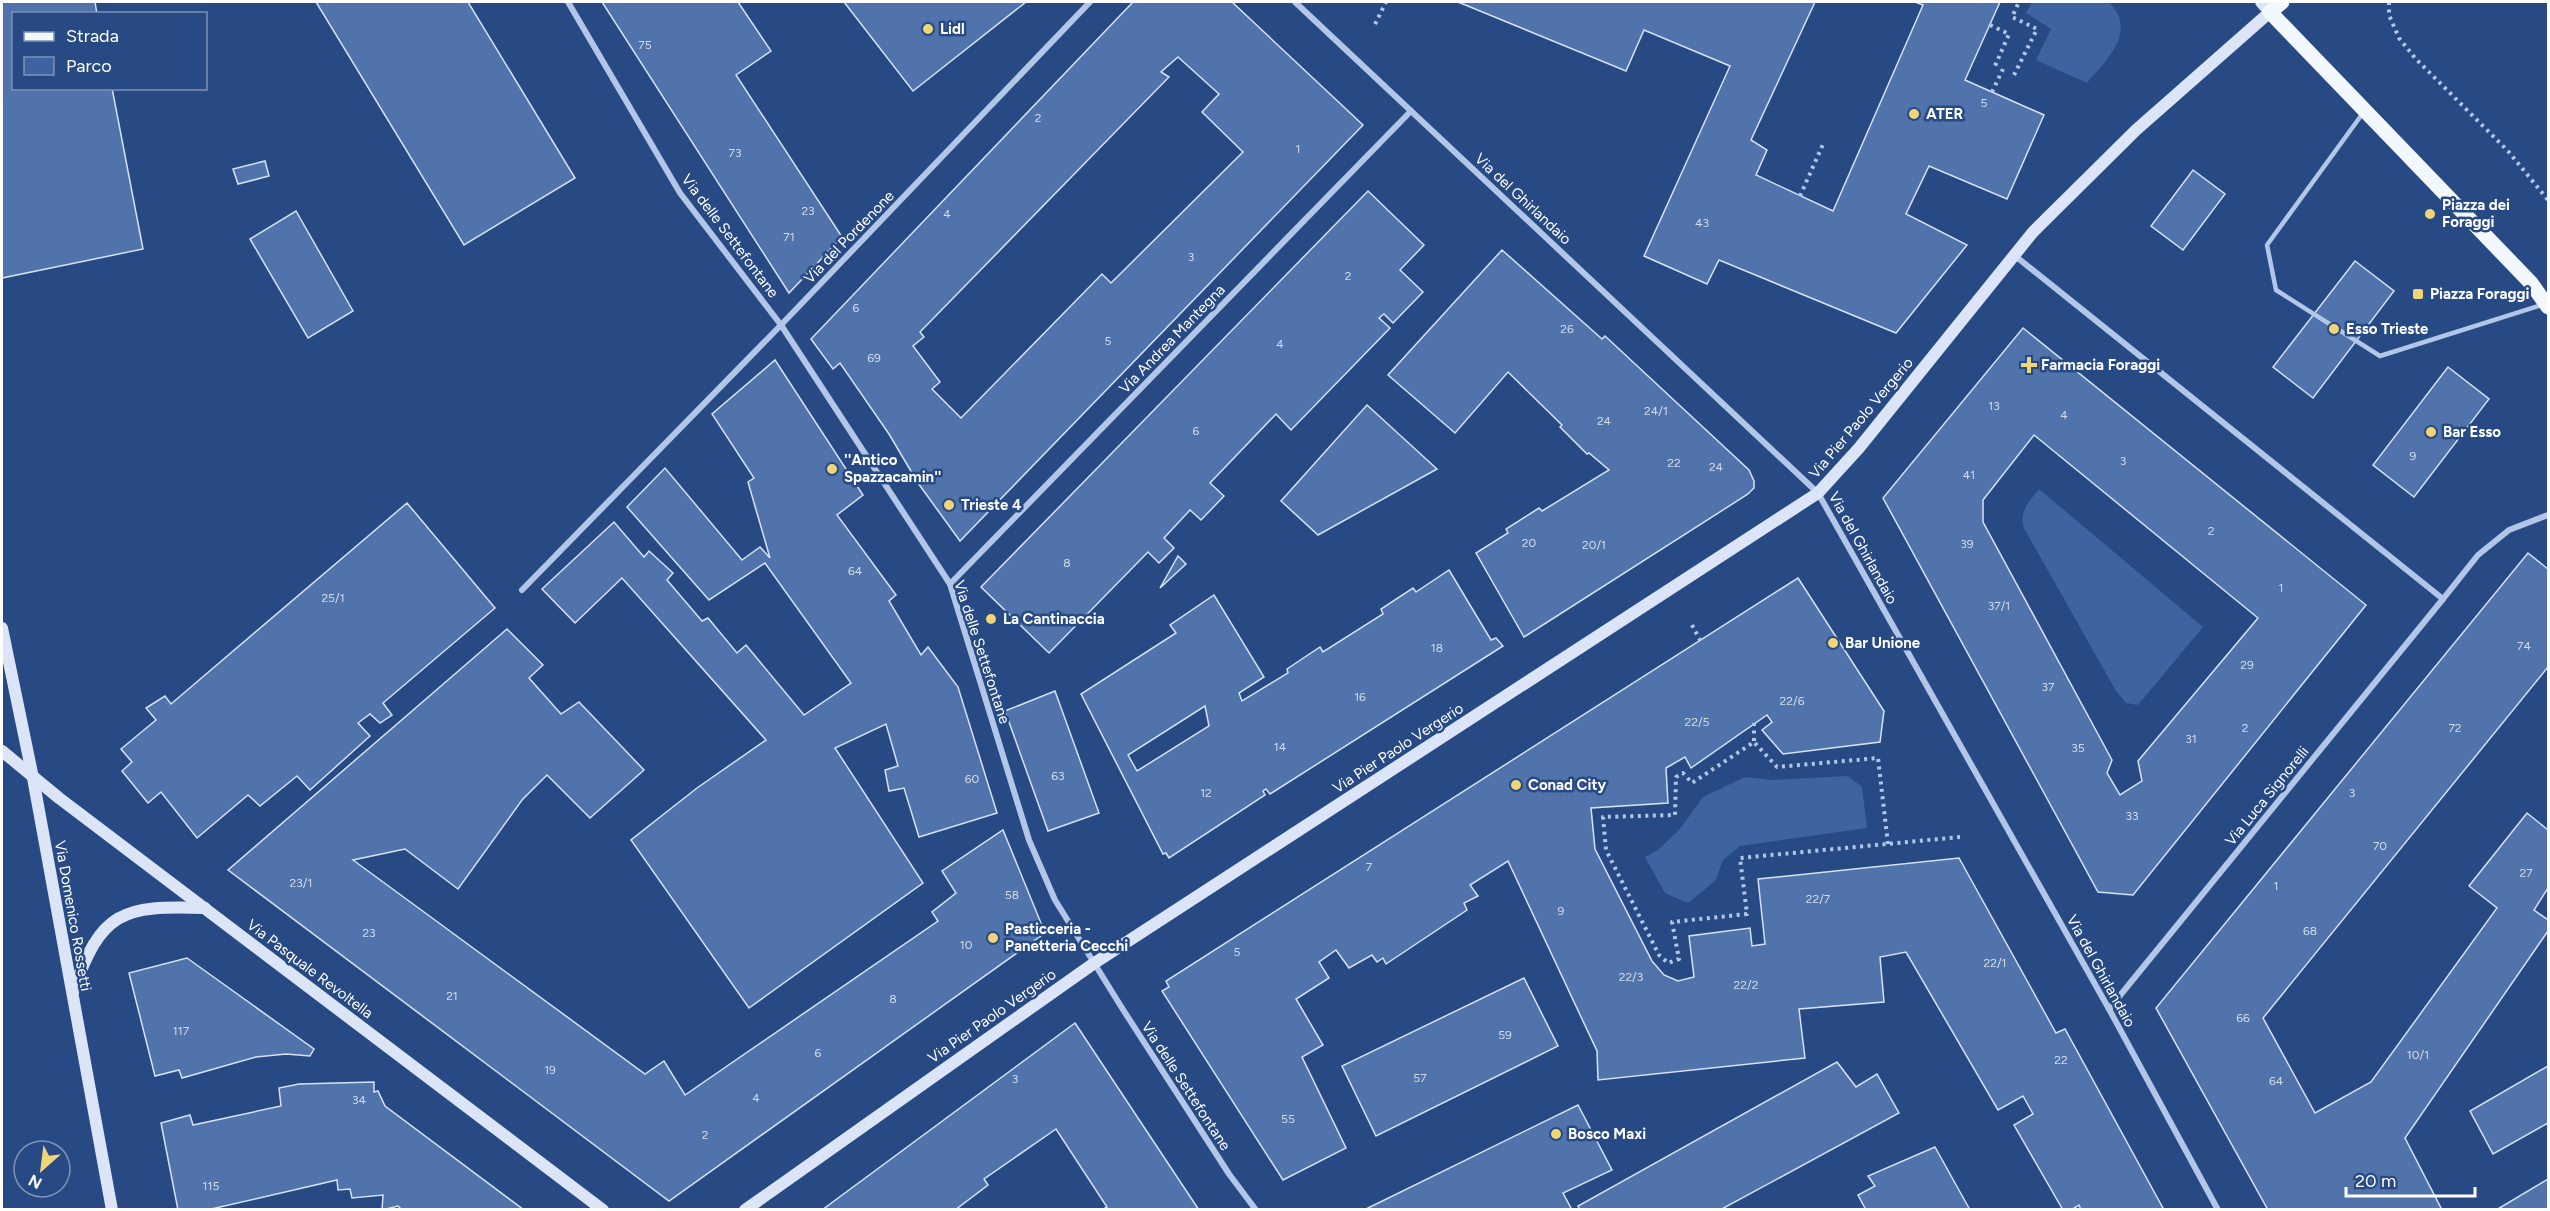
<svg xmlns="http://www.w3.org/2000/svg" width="2550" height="1211" font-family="Figtree,sans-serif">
<rect width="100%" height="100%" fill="#284a84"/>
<g fill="#3d63a0">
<path d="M 2032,2 L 2109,2 C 2138,32 2107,59 2087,83 L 2036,60 L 2051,29 L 2026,13 Z"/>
<path d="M 2039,489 L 2203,627 L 2138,705 L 2126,703 L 2116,691 L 2024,528 C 2019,511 2029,502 2039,489 Z"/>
<path d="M 1848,776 L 1862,787 L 1867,828 L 1740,846 L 1723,860 L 1716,880 L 1688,903 L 1665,893 L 1645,857 L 1658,850 L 1680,829 L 1703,797 L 1745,777 L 1773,780 Z"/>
</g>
<g fill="#5073ab" stroke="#d5e2f6" stroke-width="1.5" fill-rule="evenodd">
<path d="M 2,2 L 95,2 L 97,14 L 14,14 L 14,88 L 112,88 L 143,249 L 2,278 Z"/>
<path d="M 316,2 L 468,2 L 575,178 L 464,245 Z"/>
<path d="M 602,2 L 738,2 L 771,51 L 736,75 L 842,237 L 789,293 Z"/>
<path d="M 844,2 L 1026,2 L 913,91 Z"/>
<path d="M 1133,2 L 1232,2 L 1363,125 L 960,541 L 918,483 L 889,434 L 840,363 L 833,369 L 811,339 ZM 1178,57 L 1219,94 L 1202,112 L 1243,152 L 1111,283 L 1102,274 L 961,418 L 932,389 L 940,382 L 913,346 L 924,337 L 920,332 L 1169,77 L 1161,72 Z"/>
<path d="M 1458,2 L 1815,2 L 1751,140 L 1767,150 L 1756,175 L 1833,211 L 1923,5 L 1915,2 L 2000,2 L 1965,80 L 2044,115 L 2007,199 L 1929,166 L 1906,214 L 1967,245 L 1896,333 L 1719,260 L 1707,284 L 1644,256 L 1730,66 L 1644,30 L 1626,71 Z"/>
<path d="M 265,161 L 269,176 L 238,184 L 233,169 Z"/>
<path d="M 2193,170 L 2225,194 L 2183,250 L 2151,226 Z"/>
<path d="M 1368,191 L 1424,245 L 1400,270 L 1423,292 L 1393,323 L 1384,314 L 1379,318 L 1390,328 L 1291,430 L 1276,414 L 1210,483 L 1224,496 L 1201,520 L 1190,510 L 1164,538 L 1174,548 L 1159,563 L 1148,552 L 1049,653 L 981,587 Z"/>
<path d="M 296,211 L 353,311 L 308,338 L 250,239 Z"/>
<path d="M 1502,250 L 1602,339 L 1605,336 L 1749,470 L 1754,481 L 1754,488 L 1748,494 L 1524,637 L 1476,553 L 1508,533 L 1506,529 L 1539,508 L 1542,511 L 1609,470 L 1589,453 L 1587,454 L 1560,427 L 1562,425 L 1508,372 L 1455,433 L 1388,375 Z"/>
<path d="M 2355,261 L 2394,291 L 2313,398 L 2273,367 Z"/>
<path d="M 2023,328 L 2366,605 L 2133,895 L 2098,892 L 1883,498 ZM 2034,435 L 2258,618 L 2138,761 L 2142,781 L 2120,795 L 2107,773 L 2112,760 L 1983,522 L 1983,500 Z"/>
<path d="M 775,360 L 863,495 L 837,515 L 896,595 L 889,601 L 921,655 L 928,647 L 958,687 L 997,813 L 919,837 L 904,788 L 889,791 L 885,770 L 898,766 L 886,724 L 835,748 L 923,883 L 749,1008 L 631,840 L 697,788 L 766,740 L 622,578 L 575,623 L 542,589 L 614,522 L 644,557 L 649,551 L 673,573 L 667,580 L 702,621 L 708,618 L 737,653 L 746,645 L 804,715 L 851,683 L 765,563 L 709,600 L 627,507 L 665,468 L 742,560 L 760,547 L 770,558 L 748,482 L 754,478 L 712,414 Z"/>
<path d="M 2448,367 L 2489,399 L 2414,497 L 2373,465 Z"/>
<path d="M 1367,405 L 1437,469 L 1318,535 L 1281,501 Z"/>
<path d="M 407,503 L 495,608 L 383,703 L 392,715 L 380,723 L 370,714 L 358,723 L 370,736 L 310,790 L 297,776 L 260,806 L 248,795 L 197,838 L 161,792 L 148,803 L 122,771 L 132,762 L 121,749 L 156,720 L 146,708 L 165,696 L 171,704 Z"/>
<path d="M 2528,553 L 2548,569 L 2548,667 L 2263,1018 L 2315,1113 L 2371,1082 L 2497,908 L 2469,886 L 2527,813 L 2548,830 L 2548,888 L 2534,910 L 2548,920 L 2548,931 L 2405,1138 L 2442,1210 L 2268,1210 L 2156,1008 Z"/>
<path d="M 1178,556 L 1186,564 L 1160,588 Z"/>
<path d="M 1449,570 L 1491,640 L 1496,638 L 1503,646 L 1270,794 L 1266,789 L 1263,791 L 1265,795 L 1169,858 L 1166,853 L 1163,854 L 1081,694 L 1176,633 L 1170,625 L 1214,595 L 1264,677 L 1239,693 L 1242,701 L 1288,673 L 1287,669 L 1320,647 L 1323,652 L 1383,614 L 1381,609 L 1413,588 L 1416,592 ZM 1205,706 L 1209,726 L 1137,771 L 1128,755 Z"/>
<path d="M 1798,578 L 1884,711 L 1880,742 L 1783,754 L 1762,730 L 1772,722 L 1767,715 L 1691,768 L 1685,757 L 1666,768 L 1668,803 L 1591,808 L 1595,849 L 1652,961 L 1664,975 L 1678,981 L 1694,977 L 1689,936 L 1750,928 L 1752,946 L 1765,944 L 1758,879 L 1959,858 L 2056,1033 L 2065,1029 L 2164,1210 L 2081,1210 L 2079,1205 L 2071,1210 L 2063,1210 L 2014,1125 L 2033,1114 L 2023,1096 L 1998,1110 L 1906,952 L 1880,957 L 1884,1002 L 1799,1009 L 1805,1058 L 1598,1080 L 1597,1051 L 1508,861 L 1470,885 L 1478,896 L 1464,903 L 1467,910 L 1386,964 L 1383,958 L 1377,962 L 1372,955 L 1349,968 L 1336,950 L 1319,962 L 1329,978 L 1296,999 L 1323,1045 L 1302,1057 L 1346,1148 L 1283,1180 L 1162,991 L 1169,987 L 1166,981 Z"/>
<path d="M 507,629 L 543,665 L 529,678 L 561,714 L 579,702 L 644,770 L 590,818 L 547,775 L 522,800 L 458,889 L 405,849 L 353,860 L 645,1074 L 664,1061 L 685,1095 L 938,921 L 932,912 L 956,893 L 942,871 L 1003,830 L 1045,933 L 669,1201 L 228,870 Z"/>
<path d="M 1055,691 L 1099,813 L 1048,831 L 1005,711 Z"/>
<path d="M 187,958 L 314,1049 L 310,1056 L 286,1054 L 256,1057 L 182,1078 L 179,1070 L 155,1076 L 129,973 Z"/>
<path d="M 1524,978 L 1558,1046 L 1376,1136 L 1342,1066 Z"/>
<path d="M 1075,1023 L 1199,1210 L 1102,1210 L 1107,1207 L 1056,1129 L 984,1179 L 988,1185 L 955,1210 L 822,1210 Z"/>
<path d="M 1837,1062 L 1856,1087 L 1877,1074 L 1899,1113 L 1720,1210 L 1580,1210 L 1578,1206 Z"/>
<path d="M 2548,1066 L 2548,1123 L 2493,1154 L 2470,1111 Z"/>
<path d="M 374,1082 L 374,1092 L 378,1091 L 385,1106 L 524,1210 L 402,1210 L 398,1206 L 382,1210 L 383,1195 L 352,1198 L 350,1189 L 338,1190 L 337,1180 L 207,1210 L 178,1210 L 161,1123 L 190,1115 L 193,1125 L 281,1106 L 279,1088 L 299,1084 Z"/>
<path d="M 1578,1105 L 1612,1170 L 1563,1193 L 1572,1210 L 1364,1210 Z"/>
<path d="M 1935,1147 L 1970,1210 L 1866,1210 L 1858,1195 L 1875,1186 L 1868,1176 Z"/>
<path d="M 2548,1179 L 2548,1210 L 2496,1210 Z"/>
</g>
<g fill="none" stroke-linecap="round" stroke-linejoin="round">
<g stroke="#b2c6e7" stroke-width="4" stroke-dasharray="3 4.5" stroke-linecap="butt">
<path d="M 2389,2 L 2389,15 L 2399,38 L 2415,58 L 2508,151 L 2548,200"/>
<path d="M 1375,24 L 1386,2"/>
<path d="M 1990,25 L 2009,34 L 1995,66"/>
<path d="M 2014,75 L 2037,29 L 2012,17 L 2019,2"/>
<path d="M 1992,92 L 2003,69"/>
<path d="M 1800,196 L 1824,142"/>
<path d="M 1692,625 L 1700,640"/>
<path d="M 1754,723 L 1754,742"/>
<path d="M 1888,844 L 1878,758 L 1777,767 L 1754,742 L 1692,783 L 1683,773 L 1676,777 L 1675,815 L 1603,817 L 1606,850 L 1659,955 L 1668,963 L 1679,959 L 1672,922 L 1747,914 L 1740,858 L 1960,837"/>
</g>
<path stroke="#b2c6e7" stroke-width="4.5" d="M 2363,113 L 2267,245 L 2276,290 L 2380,356 L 2542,305"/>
<g stroke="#b2c6e7" stroke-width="6">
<path d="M 568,2 L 680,193 L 781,325 L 950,584 L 1029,840 L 1055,900 L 1122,1008 L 1229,1174 L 1256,1210"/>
<path d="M 1295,2 L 1818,493 L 2109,1009 L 2218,1210"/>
<path d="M 2014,255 L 2443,599 L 2478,555 L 2509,530 L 2548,515"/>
<path d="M 950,584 L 1411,111"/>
<path d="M 522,590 L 781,325 L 1090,2"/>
<path d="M 2109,1009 L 2443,599"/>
</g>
<g stroke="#dbe5f7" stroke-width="12">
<path d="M 2,628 L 33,778 L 112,1210"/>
<path d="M 2,751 L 59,798 L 603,1210"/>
<path d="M 73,992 C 101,911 122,905 205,908"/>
<path d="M 745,1210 L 1093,964 L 1818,493 L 1859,448 L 2033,232 L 2136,130 L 2270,12 L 2261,2"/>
</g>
<path stroke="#f3f7fe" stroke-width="15" d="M 2282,2 L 2270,12 L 2531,283 L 2548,307"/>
</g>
<g fill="#efd478" stroke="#284a84" stroke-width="2">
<circle cx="928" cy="29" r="6"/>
<circle cx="1914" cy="114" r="6"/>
<circle cx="2430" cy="214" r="6"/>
<rect x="2412" y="288" width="12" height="12" rx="3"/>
<circle cx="2334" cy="329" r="6"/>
<path d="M2026 356h6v6h6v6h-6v6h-6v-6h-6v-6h6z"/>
<circle cx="2431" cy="432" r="6"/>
<circle cx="832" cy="469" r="6"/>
<circle cx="949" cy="505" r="6"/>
<circle cx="991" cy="619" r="6"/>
<circle cx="1833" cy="643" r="6"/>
<circle cx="1516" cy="785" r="6"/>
<circle cx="993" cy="938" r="6"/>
<circle cx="1556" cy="1134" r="6"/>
</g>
<g text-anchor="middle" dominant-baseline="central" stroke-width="5" stroke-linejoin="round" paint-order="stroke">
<g font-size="12" fill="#d3dcea">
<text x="645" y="45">75</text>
<text x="1984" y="103">5</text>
<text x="1038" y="118">2</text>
<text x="1298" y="149">1</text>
<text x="735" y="153">73</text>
<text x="808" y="211">23</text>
<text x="947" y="214">4</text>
<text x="1702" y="223">43</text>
<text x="789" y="237">71</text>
<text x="1191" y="257">3</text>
<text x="1348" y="276">2</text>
<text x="856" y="308">6</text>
<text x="1567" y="329">26</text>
<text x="1108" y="341">5</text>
<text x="1280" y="344">4</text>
<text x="874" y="358">69</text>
<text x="1994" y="406">13</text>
<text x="1656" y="411">24/1</text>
<text x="2064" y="415">4</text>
<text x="1604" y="421">24</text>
<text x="1196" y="431">6</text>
<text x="2413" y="456">9</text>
<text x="2123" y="461">3</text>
<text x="1674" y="463">22</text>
<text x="1716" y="467">24</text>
<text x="1969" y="475">41</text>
<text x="2211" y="531">2</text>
<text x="1529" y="543">20</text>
<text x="1967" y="544">39</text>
<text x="1594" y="545">20/1</text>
<text x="1067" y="563">8</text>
<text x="855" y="571">64</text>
<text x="2281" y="588">1</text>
<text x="333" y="598">25/1</text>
<text x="1999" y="606">37/1</text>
<text x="2524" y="646">74</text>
<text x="1437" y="648">18</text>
<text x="2247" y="665">29</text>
<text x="2048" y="687">37</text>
<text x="1360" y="697">16</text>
<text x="1792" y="701">22/6</text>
<text x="1697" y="722">22/5</text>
<text x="2245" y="728">2</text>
<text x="2455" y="728">72</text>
<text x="2191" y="739">31</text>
<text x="1280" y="747">14</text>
<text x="2078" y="748">35</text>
<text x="1058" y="776">63</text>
<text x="972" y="779">60</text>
<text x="1206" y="793">12</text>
<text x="2352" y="793">3</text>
<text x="2132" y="816">33</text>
<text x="2380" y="846">70</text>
<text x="1369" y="867">7</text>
<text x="2526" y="873">27</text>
<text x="301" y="883">23/1</text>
<text x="2276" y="886">1</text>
<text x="1012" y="895">58</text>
<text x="1818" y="899">22/7</text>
<text x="1561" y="911">9</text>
<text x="2310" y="931">68</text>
<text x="369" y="933">23</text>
<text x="966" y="945">10</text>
<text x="1237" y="952">5</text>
<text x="1995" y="963">22/1</text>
<text x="1631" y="977">22/3</text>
<text x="1746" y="985">22/2</text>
<text x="452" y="996">21</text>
<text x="893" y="999">8</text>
<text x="2243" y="1018">66</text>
<text x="181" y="1031">117</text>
<text x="1505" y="1035">59</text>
<text x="818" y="1053">6</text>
<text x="2418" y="1055">10/1</text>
<text x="2061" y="1060">22</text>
<text x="550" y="1070">19</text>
<text x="1420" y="1078">57</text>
<text x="1015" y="1079">3</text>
<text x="2276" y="1081">64</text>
<text x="756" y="1098">4</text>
<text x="359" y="1100">34</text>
<text x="1288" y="1119">55</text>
<text x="705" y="1135">2</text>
<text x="211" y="1186">115</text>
</g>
<g font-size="15" font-weight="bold" fill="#fff" stroke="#284a84" text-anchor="start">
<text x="940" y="29">Lidl</text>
<text x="1926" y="114">ATER</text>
<text x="2442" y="205">Piazza dei<tspan x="2442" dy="17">Foraggi</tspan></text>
<text x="2430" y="294">Piazza Foraggi</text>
<text x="2346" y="329">Esso Trieste</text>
<text x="2041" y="365">Farmacia Foraggi</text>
<text x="2443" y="432">Bar Esso</text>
<text x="844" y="460">''Antico<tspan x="844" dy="17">Spazzacamin''</tspan></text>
<text x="961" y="505">Trieste 4</text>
<text x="1003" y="619">La Cantinaccia</text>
<text x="1845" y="643">Bar Unione</text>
<text x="1528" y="785">Conad City</text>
<text x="1005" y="929">Pasticceria -<tspan x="1005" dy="17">Panetteria Cecchi</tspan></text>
<text x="1568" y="1134">Bosco Maxi</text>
</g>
<g font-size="15" fill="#fff" stroke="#284a84">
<text transform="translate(1523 199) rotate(43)">Via del Ghirlandaio</text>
<text transform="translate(730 236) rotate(53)">Via delle Settefontane</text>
<text transform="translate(849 237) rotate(-46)">Via del Pordenone</text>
<text transform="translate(1172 339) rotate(-46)">Via Andrea Mantegna</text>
<text transform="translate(1861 418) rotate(-50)">Via Pier Paolo Vergerio</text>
<text transform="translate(1863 548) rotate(61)">Via del Ghirlandaio</text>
<text transform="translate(982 652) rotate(72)">Via delle Settefontane</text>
<text transform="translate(1398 748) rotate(-33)">Via Pier Paolo Vergerio</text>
<text transform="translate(2267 796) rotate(-51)">Via Luca Signorelli</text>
<text transform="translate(73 916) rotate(80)">Via Domenico Rossetti</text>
<text transform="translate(310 969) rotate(37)">Via Pasquale Revoltella</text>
<text transform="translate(2101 971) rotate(61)">Via del Ghirlandaio</text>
<text transform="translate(992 1016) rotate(-35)">Via Pier Paolo Vergerio</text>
<text transform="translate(1186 1086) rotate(57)">Via delle Settefontane</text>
</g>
</g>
<rect width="2550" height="1211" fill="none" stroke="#ffffff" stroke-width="6"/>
<rect x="12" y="12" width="195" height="78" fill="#284a84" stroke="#7e92b5" stroke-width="1.5"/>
<rect x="24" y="32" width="30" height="9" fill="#f3f7fe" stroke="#7e92b5" stroke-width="1.5"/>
<text x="66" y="42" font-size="18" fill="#ffffff">Strada</text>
<rect x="24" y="57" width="30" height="18" fill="#3d63a0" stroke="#7e92b5" stroke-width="1.5"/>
<text x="66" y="72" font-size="18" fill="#ffffff">Parco</text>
<g transform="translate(42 1169) rotate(208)"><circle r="28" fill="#284a84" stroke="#7e92b5" stroke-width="1.5"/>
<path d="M0-4.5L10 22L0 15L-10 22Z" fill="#efd478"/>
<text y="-9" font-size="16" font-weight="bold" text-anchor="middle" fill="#ffffff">N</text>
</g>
<path d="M2346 1187v9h129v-9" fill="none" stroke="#ffffff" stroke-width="3"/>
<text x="2355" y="1187" font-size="18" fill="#ffffff" stroke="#284a84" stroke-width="4.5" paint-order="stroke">20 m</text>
</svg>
